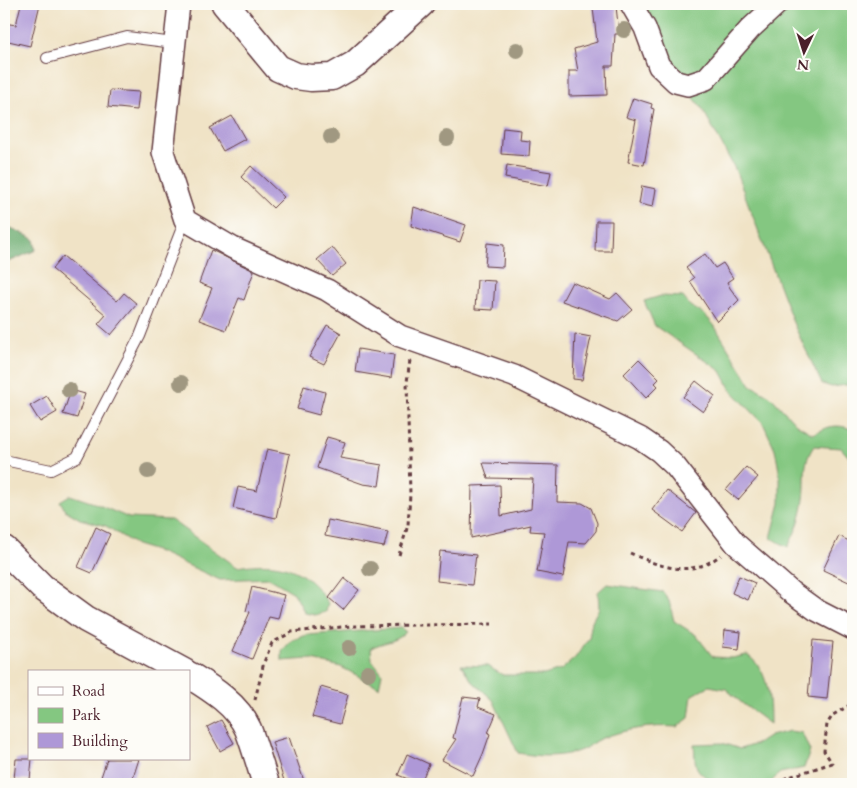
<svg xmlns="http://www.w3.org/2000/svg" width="857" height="788" font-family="Cardo,serif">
<rect width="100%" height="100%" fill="#fdfcf7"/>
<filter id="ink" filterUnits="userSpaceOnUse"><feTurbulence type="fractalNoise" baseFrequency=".02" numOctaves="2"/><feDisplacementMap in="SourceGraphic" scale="10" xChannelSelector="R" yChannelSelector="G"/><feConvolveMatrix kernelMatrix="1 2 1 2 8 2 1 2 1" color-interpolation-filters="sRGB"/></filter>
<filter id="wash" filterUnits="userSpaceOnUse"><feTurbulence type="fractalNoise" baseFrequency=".0096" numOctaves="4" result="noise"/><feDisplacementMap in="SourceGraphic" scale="20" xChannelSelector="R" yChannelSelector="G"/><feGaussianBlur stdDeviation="1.12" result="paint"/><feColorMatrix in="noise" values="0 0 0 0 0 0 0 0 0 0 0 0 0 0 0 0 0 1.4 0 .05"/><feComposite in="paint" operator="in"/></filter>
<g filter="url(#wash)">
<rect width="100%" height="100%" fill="#f0e3c6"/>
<g fill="#84c781" stroke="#677356">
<path d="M 646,4 L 853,4 L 853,384 L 832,387 L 822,384 L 794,325 L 735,169 L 702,108 L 678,78 L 648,19 Z"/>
<path d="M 661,296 L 683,297 L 690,306 L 704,314 L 714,325 L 751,385 L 770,396 L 796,424 L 813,434 C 826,427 836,423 851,429 L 853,434 L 853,462 L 841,448 L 814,446 C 801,465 807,478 804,499 C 802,517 796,531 788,547 L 771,538 L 780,503 L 780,476 L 775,449 L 763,423 L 731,390 L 721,371 L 655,326 L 644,301 Z"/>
<path d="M 70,495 L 94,503 L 129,518 L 171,520 L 237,567 C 277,560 305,566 328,603 L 326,612 L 315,615 L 305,613 L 294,593 L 269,578 L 220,580 L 159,552 L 136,545 L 106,526 L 80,519 L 65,510 L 60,501 Z"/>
<path d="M 607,584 L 663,592 L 669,601 L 674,621 L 696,635 L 713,657 L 732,658 L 747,655 C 769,669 770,699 770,724 L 743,704 L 726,689 L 709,686 L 692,695 L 689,718 L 677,727 C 651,725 625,729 600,739 C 594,741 590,746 584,749 C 563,758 540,757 518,753 L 493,700 L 472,681 L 461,665 L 487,666 L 503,675 L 544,675 L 561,670 L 575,658 L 589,638 L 592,621 L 599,608 L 598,592 Z"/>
<path d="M 401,628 L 406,632 C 396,643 384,641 371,648 L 372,660 L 382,673 L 379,687 L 341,667 L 308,659 L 282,661 L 282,651 L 292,640 L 307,635 Z"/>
<path d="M 790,731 L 802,733 L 810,751 L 804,768 L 780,773 L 769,784 C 746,784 708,788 697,768 C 694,761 695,751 694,744 L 722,743 L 740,749 L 759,743 L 770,736 Z"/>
</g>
<path fill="#6bac6f" stroke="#5a664d" d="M 9,227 L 34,239 L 36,250 L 4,264 L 4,230 Z"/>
<g id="blocks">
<g fill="#ae98d7">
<path d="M 21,4 L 40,4 L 30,46 L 4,40 L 4,23 L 16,25 Z"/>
<path d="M 616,6 L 619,34 L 615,34 L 613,66 L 606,66 L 607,95 L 569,96 L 569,71 L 578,71 L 574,49 L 597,42 L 593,8 Z"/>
<path d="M 110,90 L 139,92 L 137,110 L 108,107 Z"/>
<path d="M 633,98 L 652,104 L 651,108 L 654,109 L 644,165 L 628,162 L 636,120 L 626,117 Z"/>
<path d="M 232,116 L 245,139 L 223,151 L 210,128 Z"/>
<path d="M 503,128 L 521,130 L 520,140 L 530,141 L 529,156 L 501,154 Z"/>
<path d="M 507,165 L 551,172 L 548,186 L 505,178 Z"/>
<path d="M 251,166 L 284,197 L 273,208 L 241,177 Z"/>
<path d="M 642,186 L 656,189 L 653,207 L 639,204 Z"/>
<path d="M 414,207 L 466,225 L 460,242 L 411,226 Z"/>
<path d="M 596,221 L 612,221 L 611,251 L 595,251 Z"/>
<path d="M 487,243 L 504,245 L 503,267 L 485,266 Z"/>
<path d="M 332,247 L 346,264 L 332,276 L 317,260 Z"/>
<path d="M 211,250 L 254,271 L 244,300 L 239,298 L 226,330 L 199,320 L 212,288 L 199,283 Z"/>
<path d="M 705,254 L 715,268 L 723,263 L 733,278 L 727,282 L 730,288 L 739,300 L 717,322 L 690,281 L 694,278 L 686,268 Z"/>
<path d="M 63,256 L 117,301 L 124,293 L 137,304 L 111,335 L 98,324 L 106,315 L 52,269 Z"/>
<path d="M 477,280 L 495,281 L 493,310 L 475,309 Z"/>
<path d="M 572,282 L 610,299 L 617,293 L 632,309 L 618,321 L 562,301 Z"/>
<path d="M 327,325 L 341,333 L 324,364 L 309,357 Z"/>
<path d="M 575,334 L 591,337 L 582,380 L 573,379 Z"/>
<path d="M 358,349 L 394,355 L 391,378 L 355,372 Z"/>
<path d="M 639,359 L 659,379 L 655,383 L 658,386 L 646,398 L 624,374 Z"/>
<path d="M 696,381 L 715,396 L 703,412 L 683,397 Z"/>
<path d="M 304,386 L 325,392 L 319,415 L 297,409 Z"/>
<path d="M 71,390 L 85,394 L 77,418 L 63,414 Z"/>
<path d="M 47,396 L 57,412 L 40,422 L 30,406 Z"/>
<path d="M 327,437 L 345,442 L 340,458 L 382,465 L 379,486 L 363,484 L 317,468 Z"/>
<path d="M 267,449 L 290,454 L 276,518 L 233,508 L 238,487 L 257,491 Z"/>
<path d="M 483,463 L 558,465 L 557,502 L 582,503 L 591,508 L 597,523 L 596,531 L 586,543 L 569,542 L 563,577 L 537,572 L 544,532 L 530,531 L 531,525 L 471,538 L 472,486 L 500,485 L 501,516 L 531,509 L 533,479 L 488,478 Z"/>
<path d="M 746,467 L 758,477 L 738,500 L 726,490 Z"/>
<path d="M 667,490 L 696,513 L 682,532 L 652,510 Z"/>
<path d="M 328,520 L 388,532 L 384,547 L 325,536 Z"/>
<path d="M 96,527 L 110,534 L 92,573 L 78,567 Z"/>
<path d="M 839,536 L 853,543 L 853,584 L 823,570 Z"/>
<path d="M 440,551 L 476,555 L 472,585 L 437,581 Z"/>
<path d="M 739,576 L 755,583 L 748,600 L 732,593 Z"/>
<path d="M 344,578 L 359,590 L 343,610 L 329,598 Z"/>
<path d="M 252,587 L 284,595 L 278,619 L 269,617 L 252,659 L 233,651 L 250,612 L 246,611 Z"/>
<path d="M 725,630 L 741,632 L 739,649 L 723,647 Z"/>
<path d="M 813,640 L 833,642 L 827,699 L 808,697 Z"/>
<path d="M 321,687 L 348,695 L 340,724 L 312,717 Z"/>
<path d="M 463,697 L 480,699 L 478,707 L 496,714 L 488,733 L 490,734 L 483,754 L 473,776 L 442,760 L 456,739 L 453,738 Z"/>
<path d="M 221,720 L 234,743 L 220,751 L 207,727 Z"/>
<path d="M 289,737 L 305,784 L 285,784 L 272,742 Z"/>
<path d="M 407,754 L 429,764 L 420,784 L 398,775 Z"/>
<path d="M 16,759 L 32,759 L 30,780 L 14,779 Z"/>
<path d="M 107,759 L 139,759 L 131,784 L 101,777 Z"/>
</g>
</g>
</g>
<g filter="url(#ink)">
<use href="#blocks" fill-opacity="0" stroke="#633c42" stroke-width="1"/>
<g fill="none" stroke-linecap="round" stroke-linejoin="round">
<defs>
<g id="service">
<path d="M 47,58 L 127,37 L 174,43"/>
<path d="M 4,460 L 51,470 L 77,457 L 140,336 L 185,220"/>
</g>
<g id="minor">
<path d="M 179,4 L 163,152 L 185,220 L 233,248 L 327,290 L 400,336 L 514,376 L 640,438 L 659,451 L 675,466 L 736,544 L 791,592 L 816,610 L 853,629"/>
<path d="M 631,4 L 645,28 L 659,66 L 676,82 L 688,85 L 706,79 L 750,29 L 777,4"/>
</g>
<g id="tertiary">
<path d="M 225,4 L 278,68 L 296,76 L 311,78 L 332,77 L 355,64 L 421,4"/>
<path d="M 4,549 L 42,587 L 86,619 L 184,672"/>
<path d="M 189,675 C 210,688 237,704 248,729 C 255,747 260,766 266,784"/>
</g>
</defs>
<use href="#service" stroke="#633c42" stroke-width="12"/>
<use href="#minor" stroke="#633c42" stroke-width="24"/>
<use href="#tertiary" stroke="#633c42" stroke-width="29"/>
<g stroke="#633c42" stroke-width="3" stroke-dasharray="4 4" stroke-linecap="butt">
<path d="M 630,553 C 663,568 690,578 721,555"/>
<path d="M 399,555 L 408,525 L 410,494 L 407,382 L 410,360"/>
<path d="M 255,700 L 264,662 L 272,643 L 292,632 L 351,626 L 492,624"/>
<path d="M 777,784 L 786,778 L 832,763 L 824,751 L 827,724 L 833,715 L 853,703"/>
</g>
<use href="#service" stroke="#fff" stroke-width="10"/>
<use href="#minor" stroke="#fff" stroke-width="21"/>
<use href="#tertiary" stroke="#fff" stroke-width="26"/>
</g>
<g fill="#a09881">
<circle cx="624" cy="30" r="8"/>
<circle cx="517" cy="50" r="8"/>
<circle cx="331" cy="137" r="8"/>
<circle cx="447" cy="138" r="8"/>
<circle cx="181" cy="383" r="8"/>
<circle cx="69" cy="390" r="8"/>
<circle cx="148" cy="471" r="8"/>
<circle cx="370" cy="569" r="8"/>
<circle cx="349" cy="648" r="8"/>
<circle cx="368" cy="673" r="8"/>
</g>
</g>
<rect width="857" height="788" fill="none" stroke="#fdfcf7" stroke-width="20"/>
<rect x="28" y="670" width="162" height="90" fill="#fdfcf7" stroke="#b5a4a5"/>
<rect x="38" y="687" width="25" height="8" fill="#ffffff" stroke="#b5a4a5"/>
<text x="72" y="696" font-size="15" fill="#4a1f2b">Road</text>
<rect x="38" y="708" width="25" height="15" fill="#84c781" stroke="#b5a4a5"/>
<text x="72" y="720" font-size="15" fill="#4a1f2b">Park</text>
<rect x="38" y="733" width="25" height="15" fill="#ae98d7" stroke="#b5a4a5"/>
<text x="72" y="746" font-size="15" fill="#4a1f2b">Building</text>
<g transform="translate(804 52) rotate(184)" stroke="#fdfcf7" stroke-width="4" paint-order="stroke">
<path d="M0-4L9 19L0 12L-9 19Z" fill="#4a1f2b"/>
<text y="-8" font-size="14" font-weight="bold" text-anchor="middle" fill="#4a1f2b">N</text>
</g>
</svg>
